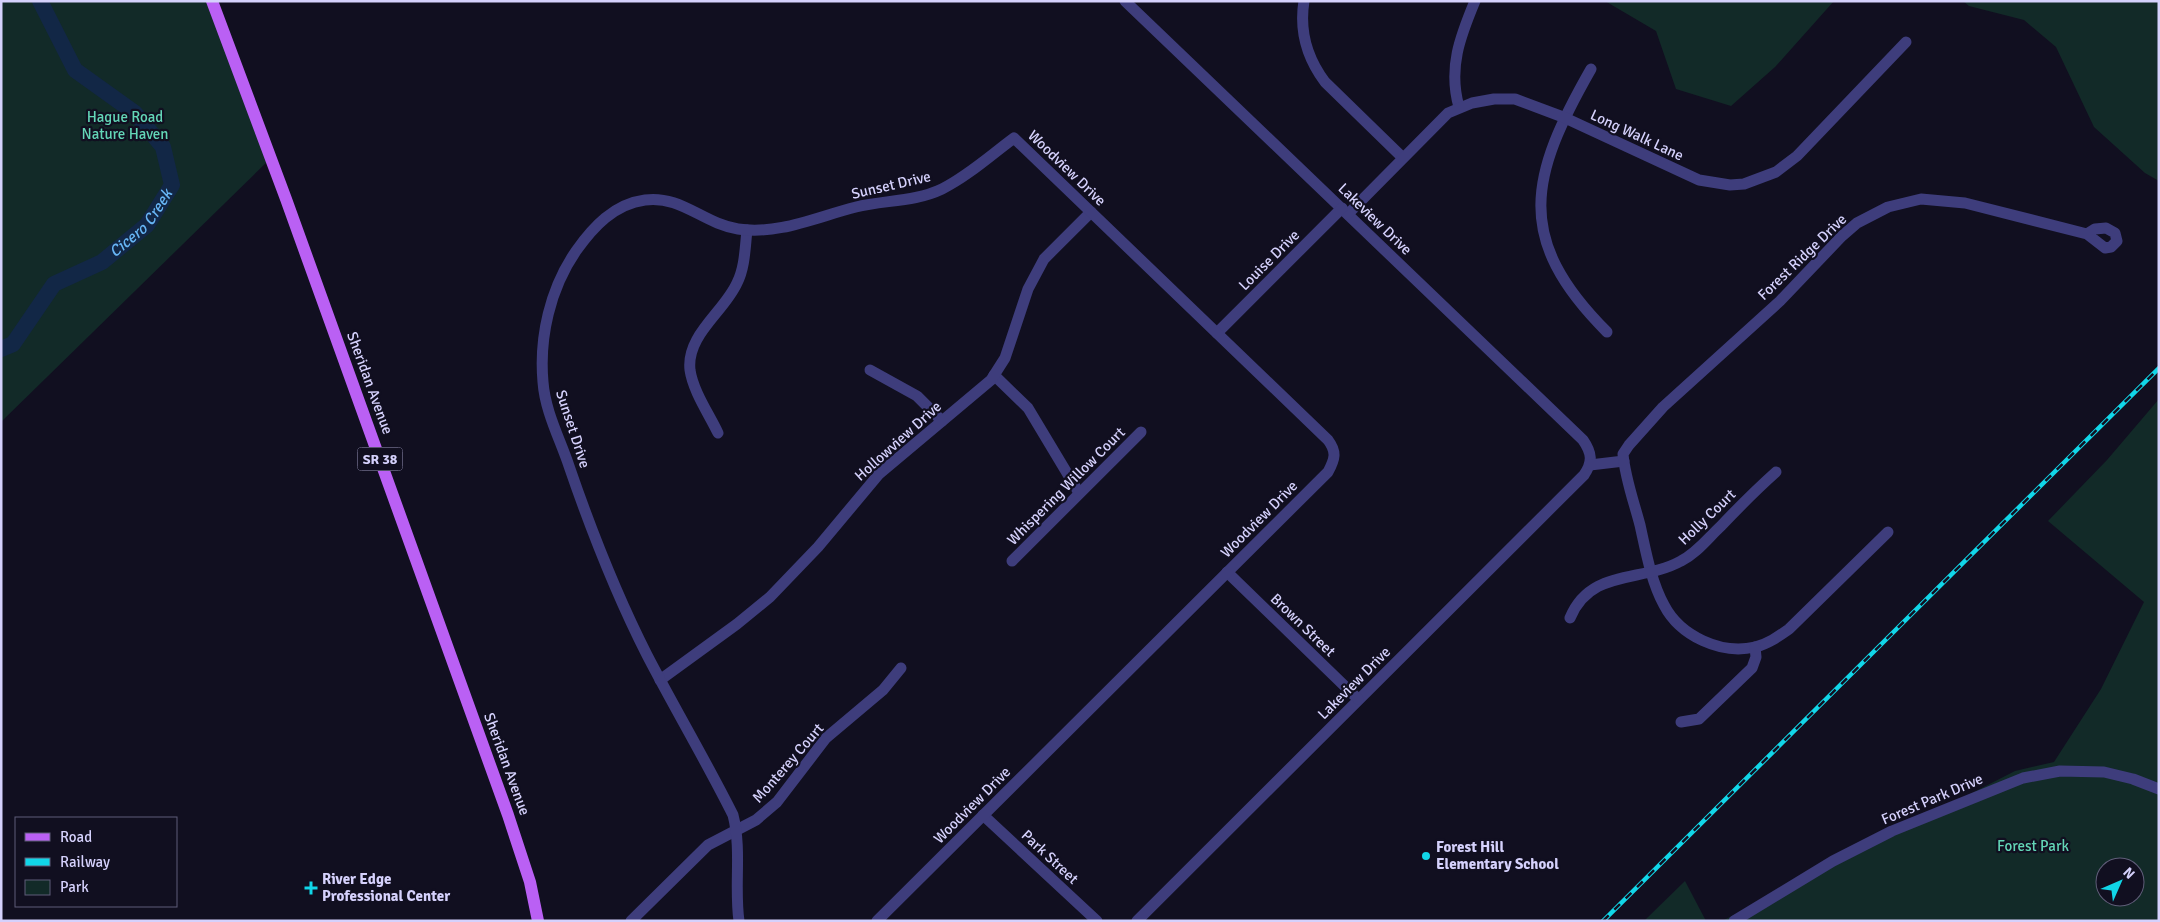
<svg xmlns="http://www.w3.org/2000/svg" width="2160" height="922" font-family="Signika,sans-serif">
<rect width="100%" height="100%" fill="#110f20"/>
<g fill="#122a28" fill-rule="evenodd">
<path d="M 1,1 L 212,1 L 271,158 L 1,422 Z"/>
<path d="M 1605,1 L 1834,1 L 1775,67 L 1731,106 L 1676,89 L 1656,31 Z"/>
<path d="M 1963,1 L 2159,1 L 2159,181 L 2145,173 L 2094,127 L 2056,47 L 2024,20 L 1969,6 Z"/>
<path d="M 2159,399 L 2159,921 L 1722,921 L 2015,771 L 2054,762 L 2101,689 L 2144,602 L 2048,521 L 2107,460 ZM 2105,867 L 2135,867 L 2135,897 L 2105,897 Z"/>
<path d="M 1685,881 L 1706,921 L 1644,921 Z"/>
</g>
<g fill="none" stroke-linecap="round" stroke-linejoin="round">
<path stroke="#122746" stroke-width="16" id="s1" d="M 1,349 L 13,344 L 54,284 L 102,262 L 147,225 L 172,185 L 163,147 L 135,113 L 75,70 L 40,1"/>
<g stroke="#3e3d7c" stroke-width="11">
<path d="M 1125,1 L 1583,440 C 1592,453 1593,462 1584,475 L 1137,921"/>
<path d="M 1304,1 C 1299,32 1307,58 1325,82 L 1402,157"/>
<path d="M 1591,69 C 1530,176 1513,238 1607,332"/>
<path d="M 1459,107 C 1448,68 1460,37 1475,1"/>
<path d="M 1348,214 L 1448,113 L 1472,103 L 1494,99 L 1515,99 L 1563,117 L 1699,180 L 1730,185 L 1744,184 L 1776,172 L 1797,156 L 1906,42"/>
<path d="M 1217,333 L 1342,208"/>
<path d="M 870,370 L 917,396 L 942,421"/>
<path d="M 994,375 L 1028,408 L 1079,493"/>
<path d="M 718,433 C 709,414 693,391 690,370 C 686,335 724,312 737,283 C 745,267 745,248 747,230"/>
<path d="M 1590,465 L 1624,461"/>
<path d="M 1888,532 L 1789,629 C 1779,636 1768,644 1755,647 C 1721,655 1680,636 1664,605 C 1651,581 1646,552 1640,525 C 1634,502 1625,478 1623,454 L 1629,445 L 1663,407 L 1780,301 L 1842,236 L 1857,223 L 1888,207 L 1921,199 L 1965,203 L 2087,234 L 2105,248 L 2111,247 L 2117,241 L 2115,233 L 2106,228 L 2095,229 L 2087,234"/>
<path d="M 1012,561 L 1141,432"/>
<path d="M 1227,572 L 1358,699"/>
<path d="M 1570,618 C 1591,568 1641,583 1681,561 C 1697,553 1708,538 1721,526 C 1739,507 1757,489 1776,472"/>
<path d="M 660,680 L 737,624 L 770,597 L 818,547 L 879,474 L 991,380 L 1005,358 L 1028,289 L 1044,259 L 1091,212"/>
<path d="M 1681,722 L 1699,719 L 1752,668 L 1756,657 L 1755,647"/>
<path d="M 983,815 L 1097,921"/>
<path d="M 631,921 L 708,845 L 756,820 L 777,802 L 826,738 L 883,690 L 901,668"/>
<path d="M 739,921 C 734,886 742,850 733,815 C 706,761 675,709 647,655 C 616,594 591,530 569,466 C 560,439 545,411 543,382 C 539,337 550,289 576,251 C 593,227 614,204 645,200 C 681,195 704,224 738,229 C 779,235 816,217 856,207 C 884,200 915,202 942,189 C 968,176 991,155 1014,138 L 1328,440 C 1337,452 1335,459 1328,472 L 877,921"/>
<path d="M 1734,921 L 1833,861 L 1892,831 L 2023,778 L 2060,771 L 2104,772 L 2133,779 L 2159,789"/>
</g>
<path stroke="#ba60f4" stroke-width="12" d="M 212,1 L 286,199 L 508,815 L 530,882 L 538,921"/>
<defs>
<path id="rail" d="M 1603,921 L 2159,368"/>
</defs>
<use href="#rail" stroke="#11d6e8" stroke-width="4.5"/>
<use href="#rail" stroke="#110f20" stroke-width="2.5" stroke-dasharray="8" stroke-linecap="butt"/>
</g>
<g fill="#11d6e8" stroke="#110f20" stroke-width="2">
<circle cx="1426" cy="856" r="5"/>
<path d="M308.5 880.5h5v5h5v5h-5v5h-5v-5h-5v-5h5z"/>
</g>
<g text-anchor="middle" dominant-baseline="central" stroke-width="4.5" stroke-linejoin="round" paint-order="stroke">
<rect fill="#110f20" stroke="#9a97ba" stroke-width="1" x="357.5" y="447.5" width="45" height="23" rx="4"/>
<g font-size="14" font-weight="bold" fill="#d5d1fc">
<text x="380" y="459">SR 38</text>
</g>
<g font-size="15" fill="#63d6b7" stroke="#110f20">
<text x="125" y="117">Hague Road<tspan x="125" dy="17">Nature Haven</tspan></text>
<text x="2033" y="846">Forest Park</text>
</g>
<g font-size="15" fill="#d5d1fc" stroke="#110f20">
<text transform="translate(1637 135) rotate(25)">Long Walk Lane</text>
<text transform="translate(1067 168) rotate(44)">Woodview Drive</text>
<text transform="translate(891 185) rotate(-13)">Sunset Drive</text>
<text transform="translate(1375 219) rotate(44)">Lakeview Drive</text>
<text transform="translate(1802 257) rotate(-44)">Forest Ridge Drive</text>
<text transform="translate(1269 260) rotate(-45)">Louise Drive</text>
<text transform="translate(370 383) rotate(70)">Sheridan Avenue</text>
<text transform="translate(573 429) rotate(72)">Sunset Drive</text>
<text transform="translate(898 441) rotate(-42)">Hollowview Drive</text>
<text transform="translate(1066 486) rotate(-45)">Whispering Willow Court</text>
<text transform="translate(1707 517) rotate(-44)">Holly Court</text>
<text transform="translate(1259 519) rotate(-45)">Woodview Drive</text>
<text transform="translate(1303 625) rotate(44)">Brown Street</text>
<text transform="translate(1354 683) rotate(-45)">Lakeview Drive</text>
<text transform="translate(788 763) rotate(-49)">Monterey Court</text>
<text transform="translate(507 764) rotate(70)">Sheridan Avenue</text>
<text transform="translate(1932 799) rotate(-23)">Forest Park Drive</text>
<text transform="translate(972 805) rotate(-45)">Woodview Drive</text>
<text transform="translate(1050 857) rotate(43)">Park Street</text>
</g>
<g font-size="15" font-weight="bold" fill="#d5d1fc" stroke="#110f20" text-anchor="start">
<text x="1436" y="847">Forest Hill<tspan x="1436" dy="17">Elementary School</tspan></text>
<text x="322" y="879">River Edge<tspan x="322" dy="17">Professional Center</tspan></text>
</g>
<g font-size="16" font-style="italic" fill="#67b5f4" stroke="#110f20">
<text stroke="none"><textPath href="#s1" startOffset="194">Cicero Creek</textPath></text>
</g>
</g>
<rect width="2160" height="922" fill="none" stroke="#d5d1fc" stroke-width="5"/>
<rect x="15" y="817" width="162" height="90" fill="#110f20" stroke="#5f5d78"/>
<rect x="25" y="833" width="25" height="8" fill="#ba60f4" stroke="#5f5d78"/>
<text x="60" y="842" font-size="15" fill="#d5d1fc">Road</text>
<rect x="25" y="858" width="25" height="8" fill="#11d6e8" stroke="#5f5d78"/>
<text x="60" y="867" font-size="15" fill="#d5d1fc">Railway</text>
<rect x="25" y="880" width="25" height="15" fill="#122a28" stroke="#5f5d78"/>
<text x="60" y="892" font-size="15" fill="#d5d1fc">Park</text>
<g transform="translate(2120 882) rotate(45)"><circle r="24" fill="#110f20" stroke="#5f5d78"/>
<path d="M0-4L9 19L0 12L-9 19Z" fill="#11d6e8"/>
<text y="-8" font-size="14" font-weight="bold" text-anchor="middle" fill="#d5d1fc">N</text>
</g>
</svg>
